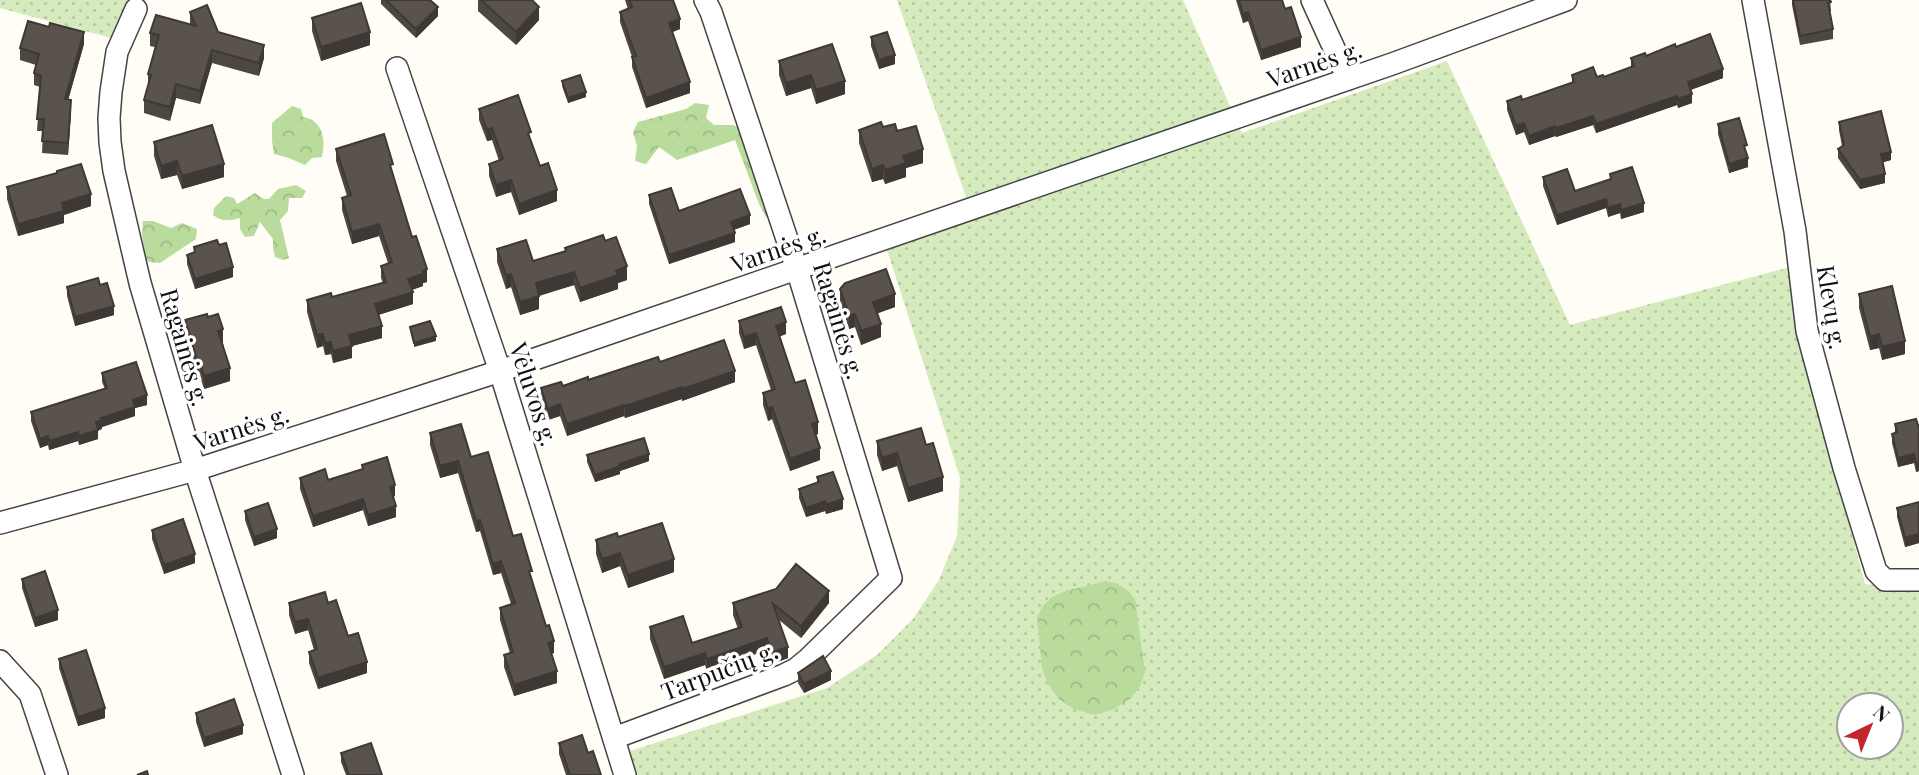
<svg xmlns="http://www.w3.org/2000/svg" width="1919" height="775" font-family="'Playfair Display',serif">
<defs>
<pattern id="grass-dots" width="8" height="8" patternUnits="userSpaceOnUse" patternTransform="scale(1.75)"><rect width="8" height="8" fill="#d5ebbd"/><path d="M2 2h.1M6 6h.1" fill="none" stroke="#b6c8a1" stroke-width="1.8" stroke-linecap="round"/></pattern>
<pattern id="forest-crowns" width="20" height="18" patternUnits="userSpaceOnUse" patternTransform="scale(1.75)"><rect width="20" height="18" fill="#b9dc9c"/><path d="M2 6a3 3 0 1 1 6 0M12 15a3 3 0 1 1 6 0" fill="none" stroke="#9ebc85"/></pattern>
</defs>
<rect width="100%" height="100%" fill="#fffdf5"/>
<g fill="url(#grass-dots)" fill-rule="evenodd">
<path d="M 0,0 L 135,0 L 115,39 L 0,8 Z"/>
<path d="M 897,0 L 1183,0 L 1242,133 L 1447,61 L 1570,325 L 1790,267 L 1800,336 L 1865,584 L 1919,591 L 1919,775 L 629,775 L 630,751 L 827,688 L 877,655 L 913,619 L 939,580 L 957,536 L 960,477 L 881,231 L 966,197 ZM 1849,705 L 1891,705 L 1891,747 L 1849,747 Z"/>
</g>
<g fill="url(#forest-crowns)">
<path d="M 695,103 L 709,105 L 706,118 L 714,125 L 733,125 L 744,130 L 775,220 L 766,217 L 759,204 L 735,140 L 677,160 L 659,147 L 646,164 L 635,161 L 637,146 L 633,132 L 638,122 L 686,109 Z"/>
<path d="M 292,106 L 301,109 L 303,117 C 323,120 326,140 322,157 L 312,158 L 305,165 L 289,158 L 274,154 L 272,141 L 272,123 Z"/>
<path d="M 296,185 L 306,191 L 302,198 L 289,198 L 288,211 L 280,220 L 289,258 L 283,260 L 275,257 L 273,248 L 273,239 L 260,222 L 254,236 L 245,237 L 240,229 L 240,218 C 229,221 222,222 213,215 L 214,208 L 226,196 L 234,198 L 237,204 L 255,193 L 264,199 L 269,199 L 278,189 Z"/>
<path d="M 143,221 L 153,221 L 171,228 L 182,223 L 197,229 L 196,239 L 160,263 L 149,262 L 145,258 L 142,234 Z"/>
<path d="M 1106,581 C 1120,584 1127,588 1135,599 L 1145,672 L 1140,686 L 1131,698 L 1114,709 L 1095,715 L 1074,709 L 1059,699 L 1048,684 L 1042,668 L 1037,617 L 1043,606 L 1052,597 L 1066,591 Z"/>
</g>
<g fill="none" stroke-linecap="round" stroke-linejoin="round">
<defs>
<g id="street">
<path d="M 1312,0 L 1348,79"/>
<path d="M 1753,0 L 1795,231 L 1807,331 L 1844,468 L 1876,571 L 1885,580 L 1919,580"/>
<path d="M 136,9 L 117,52 L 111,92 L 109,118 L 110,142 L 114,171 L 140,283 L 195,470 L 293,775"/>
<path d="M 397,68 L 500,371 L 625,775"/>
<path d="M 0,523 L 195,470 L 500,371 L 1392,64 L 1566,0"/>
<path d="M 0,661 L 30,694 L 57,775"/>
<path d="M 614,738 L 784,675 L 796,669 L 807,660 L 891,578 L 797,269 L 711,12 L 705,0"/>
</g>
</defs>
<use href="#street" stroke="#444" stroke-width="24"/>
<use href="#street" stroke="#fff" stroke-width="21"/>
</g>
<g fill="#4d4742">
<path d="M 381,0 L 430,0 L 438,16 L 416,38 L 381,4 Z"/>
<path d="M 478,0 L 532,0 L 539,20 L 516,45 L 478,11 Z"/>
<path d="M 625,0 L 664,0 L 680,29 L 673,32 L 690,93 L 646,108 L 632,67 L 632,57 L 620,22 L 620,12 L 628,9 Z"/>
<path d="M 1236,0 L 1282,0 L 1301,47 L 1261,60 L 1248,21 L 1243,23 Z"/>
<path d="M 1792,0 L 1830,0 L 1831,11 L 1829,11 L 1833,29 L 1833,39 L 1800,45 L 1792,5 Z"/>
<path d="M 190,12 L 218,32 L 264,58 L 259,76 L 212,63 L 200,104 L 176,98 L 170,121 L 144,113 L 144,100 L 148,87 L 148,74 L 155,47 L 150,46 L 150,33 L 190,25 Z"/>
<path d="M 312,18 L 370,45 L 321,61 L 312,31 Z"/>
<path d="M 871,37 L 895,64 L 879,69 L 871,46 Z"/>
<path d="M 84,44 L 68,100 L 71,112 L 68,155 L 42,153 L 43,131 L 37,131 L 40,87 L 34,85 L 34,73 L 36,65 L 20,60 L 20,48 Z"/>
<path d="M 832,44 L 845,94 L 816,104 L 811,88 L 786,96 L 779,75 L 779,61 Z"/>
<path d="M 1676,47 L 1723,78 L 1690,90 L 1692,103 L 1678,108 L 1677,105 L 1596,133 L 1593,125 L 1556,137 L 1555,136 L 1529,145 L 1524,132 L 1516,135 L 1507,110 L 1507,101 L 1522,100 L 1572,83 L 1572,75 L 1604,77 L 1631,67 L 1631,58 L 1646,56 Z"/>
<path d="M 562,81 L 586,97 L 568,103 L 562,86 Z"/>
<path d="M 479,109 L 531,141 L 540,166 L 557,201 L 519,215 L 511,192 L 496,197 L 489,176 L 489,164 L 499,161 L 492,140 L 487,141 L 479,120 Z"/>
<path d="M 1839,122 L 1891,160 L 1883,162 L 1885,183 L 1860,189 L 1838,158 L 1838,149 L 1842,146 L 1839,130 Z"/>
<path d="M 1718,124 L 1747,154 L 1748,167 L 1729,173 L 1718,134 Z"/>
<path d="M 883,127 L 897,131 L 923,163 L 906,168 L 906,177 L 885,184 L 883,179 L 872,182 L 859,143 L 859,130 Z"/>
<path d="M 154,142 L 224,177 L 182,189 L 177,175 L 161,179 L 154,156 Z"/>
<path d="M 336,149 L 393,176 L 427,282 L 423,283 L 423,286 L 412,290 L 413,304 L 378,315 L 382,338 L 352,346 L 352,358 L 333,363 L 331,354 L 325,355 L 323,346 L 317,348 L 307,312 L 307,300 L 332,297 L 383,283 L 381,278 L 381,266 L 388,263 L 379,236 L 352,244 L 342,210 L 342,198 L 347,196 L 336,161 Z"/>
<path d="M 1610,174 L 1644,212 L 1621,219 L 1620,213 L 1608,217 L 1606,208 L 1557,225 L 1543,186 L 1543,177 L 1575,191 L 1610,179 Z"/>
<path d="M 7,187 L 91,206 L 64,215 L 64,223 L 18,236 L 7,199 Z"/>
<path d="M 649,195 L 679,211 L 750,224 L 733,230 L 735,242 L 669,264 L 649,204 Z"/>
<path d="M 605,241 L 627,280 L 618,283 L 618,289 L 580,302 L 574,285 L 539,295 L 539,309 L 520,315 L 511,287 L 506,289 L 497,262 L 497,249 L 533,261 L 565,251 L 565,248 Z"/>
<path d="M 219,245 L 233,277 L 195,289 L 187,264 L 187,255 L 194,252 L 194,247 Z"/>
<path d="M 100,285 L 114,315 L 75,326 L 67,296 L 67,287 Z"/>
<path d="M 840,289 L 895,307 L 878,313 L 881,337 L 861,345 L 855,327 L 849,329 L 840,302 Z"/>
<path d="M 1859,294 L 1905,354 L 1882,360 L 1879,348 L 1870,350 L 1859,308 Z"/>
<path d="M 185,320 L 223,343 L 230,381 L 204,389 L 199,373 L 197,373 L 185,334 Z"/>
<path d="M 739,321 L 786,334 L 780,336 L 795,383 L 818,434 L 816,435 L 820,460 L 790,471 L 772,419 L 768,421 L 763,405 L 763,393 L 771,390 L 756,345 L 744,349 L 739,333 Z"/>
<path d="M 660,362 L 735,382 L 682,401 L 682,399 L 625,418 L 624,416 L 567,436 L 560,416 L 548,420 L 541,400 L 541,388 L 563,386 Z"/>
<path d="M 102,373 L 147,405 L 135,408 L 135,416 L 102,427 L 102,429 L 98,430 L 98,439 L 79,445 L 78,441 L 49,450 L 48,445 L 40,448 L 31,421 L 31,412 L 105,389 L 102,382 Z"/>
<path d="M 1895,424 L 1919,425 L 1919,471 L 1916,472 L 1914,463 L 1898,467 L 1892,443 L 1892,434 L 1895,433 Z"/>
<path d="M 430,433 L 471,457 L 513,536 L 532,580 L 554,653 L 551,654 L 557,683 L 514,696 L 504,667 L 504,655 L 510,653 L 500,620 L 500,608 L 511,604 L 501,573 L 493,575 L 480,531 L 476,532 L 458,473 L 440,478 L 430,445 Z"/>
<path d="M 877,441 L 926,445 L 943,491 L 908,502 L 897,466 L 882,471 L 877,455 Z"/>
<path d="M 614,447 L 649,461 L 620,471 L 620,474 L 595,482 L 587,462 L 587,455 Z"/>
<path d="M 362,465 L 395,496 L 393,497 L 396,517 L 368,526 L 363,510 L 313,527 L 300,489 L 300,478 L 328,480 L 362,469 Z"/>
<path d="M 817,477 L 843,509 L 826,514 L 825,511 L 806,517 L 799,498 L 799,489 L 817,483 Z"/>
<path d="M 1919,502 L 1919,543 L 1905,547 L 1897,517 L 1897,508 Z"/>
<path d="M 245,511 L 277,538 L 254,546 L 245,520 Z"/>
<path d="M 152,530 L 195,563 L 164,574 L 152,539 Z"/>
<path d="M 618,537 L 674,572 L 628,588 L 620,566 L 602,573 L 596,554 L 596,540 Z"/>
<path d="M 22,579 L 58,620 L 35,627 L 22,588 Z"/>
<path d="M 289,603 L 328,603 L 348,636 L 367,673 L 318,689 L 309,663 L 309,652 L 314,650 L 308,630 L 295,634 L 289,615 Z"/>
<path d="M 733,603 L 829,603 L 801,638 L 779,620 L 788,658 L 772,664 L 767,650 L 707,671 L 705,665 L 664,679 L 650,639 L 650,627 L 692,643 L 738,629 L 733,615 Z"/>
<path d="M 59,659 L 105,718 L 78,726 L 59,668 Z"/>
<path d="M 798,673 L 831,680 L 804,693 L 798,683 Z"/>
<path d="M 196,713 L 243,734 L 204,747 L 196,722 Z"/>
<path d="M 559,743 L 588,753 L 601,775 L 566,775 L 559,754 Z"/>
<path d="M 341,753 L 382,775 L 346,775 L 341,762 Z"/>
</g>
<g fill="#3f3936">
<path d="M 438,7 L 438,16 L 416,38 L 416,29 Z"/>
<path d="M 539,7 L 539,20 L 516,45 L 516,32 Z"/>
<path d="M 1248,12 L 1248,21 L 1243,23 L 1243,14 Z"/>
<path d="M 680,19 L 680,29 L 669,33 L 669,23 Z"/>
<path d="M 84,32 L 84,44 L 65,111 L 65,99 Z"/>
<path d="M 370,32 L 370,45 L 321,61 L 321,47 Z"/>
<path d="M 1301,37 L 1301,47 L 1261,60 L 1261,50 Z"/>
<path d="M 264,45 L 264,58 L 259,76 L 259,63 Z"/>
<path d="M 212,50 L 212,63 L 200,104 L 200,91 Z"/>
<path d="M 895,55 L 895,64 L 879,69 L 879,60 Z"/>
<path d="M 1723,69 L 1723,78 L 1688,91 L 1688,82 Z"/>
<path d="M 811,75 L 811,88 L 786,96 L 786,83 Z"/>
<path d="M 845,81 L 845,94 L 816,104 L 816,90 Z"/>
<path d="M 690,82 L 690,93 L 646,108 L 646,98 Z"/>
<path d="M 176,84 L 176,98 L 170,121 L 170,107 Z"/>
<path d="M 586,92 L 586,97 L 568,103 L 568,98 Z"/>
<path d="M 1692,94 L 1692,103 L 1678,108 L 1678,99 Z"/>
<path d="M 1677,96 L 1677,105 L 1596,133 L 1596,124 Z"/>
<path d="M 71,100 L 71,112 L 68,155 L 68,143 Z"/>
<path d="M 1593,116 L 1593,125 L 1556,137 L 1556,128 Z"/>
<path d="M 1524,123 L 1524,132 L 1516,135 L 1516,126 Z"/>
<path d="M 1555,126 L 1555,136 L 1529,145 L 1529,136 Z"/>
<path d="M 492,128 L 492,140 L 487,141 L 487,130 Z"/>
<path d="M 923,149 L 923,163 L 906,168 L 906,177 L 885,184 L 885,170 L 903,156 Z"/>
<path d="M 1891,152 L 1891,160 L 1881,163 L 1881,154 Z"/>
<path d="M 1748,158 L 1748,167 L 1729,173 L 1729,164 Z"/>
<path d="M 177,161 L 177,175 L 161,179 L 161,166 Z"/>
<path d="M 224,164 L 224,177 L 182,189 L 182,176 Z"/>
<path d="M 883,165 L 883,179 L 872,182 L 872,169 Z"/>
<path d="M 1885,174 L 1885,183 L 1860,189 L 1860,180 Z"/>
<path d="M 511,180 L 511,192 L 496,197 L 496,185 Z"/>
<path d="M 557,190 L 557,201 L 519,215 L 519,204 Z"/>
<path d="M 91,194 L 91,206 L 64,215 L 64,223 L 18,236 L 18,224 L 62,203 Z"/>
<path d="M 1606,199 L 1606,208 L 1557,225 L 1557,215 Z"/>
<path d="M 1644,203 L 1644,212 L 1621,219 L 1621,210 Z"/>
<path d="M 1620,204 L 1620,213 L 1608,217 L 1608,208 Z"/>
<path d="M 750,215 L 750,224 L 731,231 L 731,222 Z"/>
<path d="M 379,224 L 379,236 L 352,244 L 352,232 Z"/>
<path d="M 735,233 L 735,242 L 669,264 L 669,255 Z"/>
<path d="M 627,266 L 627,280 L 618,283 L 618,289 L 580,302 L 580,288 L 616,271 Z"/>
<path d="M 233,267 L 233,277 L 195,289 L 195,279 Z"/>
<path d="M 427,269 L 427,282 L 423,283 L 423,286 L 408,291 L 408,279 Z"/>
<path d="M 574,272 L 574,285 L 536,297 L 536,283 Z"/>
<path d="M 511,274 L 511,287 L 506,289 L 506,275 Z"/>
<path d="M 413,292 L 413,304 L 375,316 L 375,304 Z"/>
<path d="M 895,294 L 895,307 L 873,315 L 873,302 Z"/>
<path d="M 539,296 L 539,309 L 520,315 L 520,302 Z"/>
<path d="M 114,306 L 114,315 L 75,326 L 75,317 Z"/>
<path d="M 855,314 L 855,327 L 849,329 L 849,315 Z"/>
<path d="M 786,322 L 786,334 L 776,338 L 776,326 Z"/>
<path d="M 881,324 L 881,337 L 861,345 L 861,331 Z"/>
<path d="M 382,326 L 382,338 L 352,346 L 352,358 L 333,363 L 333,351 L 349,335 Z"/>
<path d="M 223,329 L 223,343 L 218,344 L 218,331 Z"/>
<path d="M 756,333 L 756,345 L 744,349 L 744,337 Z"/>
<path d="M 323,334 L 323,346 L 317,348 L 317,335 Z"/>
<path d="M 1879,334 L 1879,348 L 1870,350 L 1870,337 Z"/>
<path d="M 436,336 L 436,341 L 414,347 L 414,343 Z"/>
<path d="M 1905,341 L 1905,354 L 1882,360 L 1882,347 Z"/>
<path d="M 331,342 L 331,354 L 325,355 L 325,343 Z"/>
<path d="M 199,359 L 199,373 L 197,373 L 197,360 Z"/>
<path d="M 230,368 L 230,381 L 204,389 L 204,376 Z"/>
<path d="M 735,371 L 735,382 L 682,401 L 682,389 Z"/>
<path d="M 682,387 L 682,399 L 625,418 L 625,406 Z"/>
<path d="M 147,395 L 147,405 L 135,408 L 135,416 L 102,427 L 102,429 L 96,431 L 96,422 L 101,418 L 133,400 Z"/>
<path d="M 560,404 L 560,416 L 548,420 L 548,409 Z"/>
<path d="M 624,405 L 624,416 L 567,436 L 567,424 Z"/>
<path d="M 772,407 L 772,419 L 768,421 L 768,409 Z"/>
<path d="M 818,422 L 818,434 L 812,436 L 812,424 Z"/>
<path d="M 98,430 L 98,439 L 79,445 L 79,436 Z"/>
<path d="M 78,432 L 78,441 L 49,450 L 49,441 Z"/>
<path d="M 48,436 L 48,445 L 40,448 L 40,439 Z"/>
<path d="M 820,448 L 820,460 L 790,471 L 790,459 Z"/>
<path d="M 897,453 L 897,466 L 882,471 L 882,458 Z"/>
<path d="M 649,454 L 649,461 L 620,471 L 620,474 L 595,482 L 595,475 L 619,464 Z"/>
<path d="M 1914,454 L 1914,463 L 1898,467 L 1898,458 Z"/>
<path d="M 458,461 L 458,473 L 440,478 L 440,466 Z"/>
<path d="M 1919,462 L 1919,471 L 1916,472 L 1916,463 Z"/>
<path d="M 943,477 L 943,491 L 908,502 L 908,488 Z"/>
<path d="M 395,485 L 395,496 L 390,498 L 390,487 Z"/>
<path d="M 363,499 L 363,510 L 313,527 L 313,516 Z"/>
<path d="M 843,499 L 843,509 L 826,514 L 826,505 Z"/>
<path d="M 825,501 L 825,511 L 806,517 L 806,508 Z"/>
<path d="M 396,506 L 396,517 L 368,526 L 368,515 Z"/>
<path d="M 480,520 L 480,531 L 476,532 L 476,521 Z"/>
<path d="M 277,529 L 277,538 L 254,546 L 254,537 Z"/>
<path d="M 1919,534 L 1919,543 L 1905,547 L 1905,538 Z"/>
<path d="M 620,553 L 620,566 L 602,573 L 602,559 Z"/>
<path d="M 195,554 L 195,563 L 164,574 L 164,565 Z"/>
<path d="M 674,559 L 674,572 L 628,588 L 628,575 Z"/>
<path d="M 501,561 L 501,573 L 493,575 L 493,564 Z"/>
<path d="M 829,591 L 829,603 L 801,638 L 801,626 Z"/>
<path d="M 58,610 L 58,620 L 35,627 L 35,618 Z"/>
<path d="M 308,619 L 308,630 L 295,634 L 295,622 Z"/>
<path d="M 767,638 L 767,650 L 707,671 L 707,659 Z"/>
<path d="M 554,641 L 554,653 L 548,655 L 548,643 Z"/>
<path d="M 788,647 L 788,658 L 772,664 L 772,652 Z"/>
<path d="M 705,653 L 705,665 L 664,679 L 664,667 Z"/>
<path d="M 367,662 L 367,673 L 318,689 L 318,678 Z"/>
<path d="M 557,671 L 557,683 L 514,696 L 514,685 Z"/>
<path d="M 831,671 L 831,680 L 804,693 L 804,684 Z"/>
<path d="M 105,708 L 105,718 L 78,726 L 78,717 Z"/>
<path d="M 243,725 L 243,734 L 204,747 L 204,738 Z"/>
</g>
<g fill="#5a524d" stroke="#3f3936" stroke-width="2">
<path d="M 386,0 L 430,0 L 438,7 L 416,29 Z"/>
<path d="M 481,0 L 532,0 L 539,7 L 516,32 Z"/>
<path d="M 629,0 L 673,0 L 680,19 L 669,23 L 690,82 L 646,98 L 632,57 L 636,56 L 620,12 L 632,7 Z"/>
<path d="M 1239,0 L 1282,0 L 1285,9 L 1291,7 L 1301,37 L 1261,50 L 1248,12 L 1243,14 Z"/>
<path d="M 1793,0 L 1830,0 L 1831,2 L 1828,3 L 1833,29 L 1800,36 Z"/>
<path d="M 361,3 L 370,32 L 321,47 L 312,18 Z"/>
<path d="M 207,5 L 218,32 L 264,45 L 259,63 L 212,50 L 200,91 L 176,84 L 170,107 L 144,100 L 151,75 L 148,74 L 159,35 L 150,33 L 156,15 L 196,26 L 190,12 Z"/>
<path d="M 28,21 L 49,27 L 50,23 L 84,32 L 65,99 L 71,100 L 68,143 L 42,141 L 44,119 L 37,119 L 41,76 L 34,73 L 39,54 L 20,48 Z"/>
<path d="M 887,32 L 895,55 L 879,60 L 871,37 Z"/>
<path d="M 1710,34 L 1723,69 L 1688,82 L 1692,94 L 1678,99 L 1677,96 L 1668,99 L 1596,124 L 1593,116 L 1556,128 L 1555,126 L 1529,136 L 1524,123 L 1516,126 L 1507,101 L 1521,96 L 1522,100 L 1574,82 L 1572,75 L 1593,67 L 1597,77 L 1603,75 L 1604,77 L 1634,66 L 1631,58 L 1645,53 L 1646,56 L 1675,44 L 1676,47 Z"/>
<path d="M 832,44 L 845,81 L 816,90 L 811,75 L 786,83 L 779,61 Z"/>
<path d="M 580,75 L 586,92 L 568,98 L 562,81 Z"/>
<path d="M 518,95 L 531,132 L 528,133 L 540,166 L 548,163 L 557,190 L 519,204 L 511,180 L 496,185 L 489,164 L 503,159 L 492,128 L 487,130 L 479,109 Z"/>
<path d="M 1881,111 L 1891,152 L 1881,154 L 1885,174 L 1860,180 L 1838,149 L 1844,145 L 1839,122 Z"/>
<path d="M 1739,118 L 1747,145 L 1744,146 L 1748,158 L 1729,164 L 1718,124 Z"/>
<path d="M 881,122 L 883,127 L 895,124 L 897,131 L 916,126 L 923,149 L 903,156 L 906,163 L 885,170 L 883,165 L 872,169 L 859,130 Z"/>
<path d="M 212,125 L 224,164 L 182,176 L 177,161 L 161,166 L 154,142 Z"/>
<path d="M 384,134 L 393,164 L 390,165 L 412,237 L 416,236 L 427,269 L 423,271 L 423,274 L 408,279 L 413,292 L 375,304 L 382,326 L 349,335 L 352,346 L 333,351 L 331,342 L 325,343 L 323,334 L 317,335 L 307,300 L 331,293 L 332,297 L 386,282 L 381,266 L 392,262 L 379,224 L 352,232 L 342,198 L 351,195 L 336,149 Z"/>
<path d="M 81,164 L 91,194 L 62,203 L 64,211 L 18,224 L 7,187 L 57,173 L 57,171 Z"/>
<path d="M 1632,167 L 1644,203 L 1621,210 L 1620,204 L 1608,208 L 1606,199 L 1557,215 L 1543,177 L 1567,169 L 1575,191 L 1611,179 L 1610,174 Z"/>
<path d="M 671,188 L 679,211 L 740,189 L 750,215 L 731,222 L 735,233 L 669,255 L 649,195 Z"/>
<path d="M 603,235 L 605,241 L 616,237 L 627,266 L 616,271 L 618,275 L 580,288 L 574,272 L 536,283 L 539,296 L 520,302 L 511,274 L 506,275 L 497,249 L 526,240 L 533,261 L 566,251 L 565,248 Z"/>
<path d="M 217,240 L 219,245 L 226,243 L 233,267 L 195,279 L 187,255 L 195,252 L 194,247 Z"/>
<path d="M 886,269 L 895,294 L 873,302 L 881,324 L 861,331 L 855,314 L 849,315 L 840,289 L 845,283 Z"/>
<path d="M 98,278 L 100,285 L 107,283 L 114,306 L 75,317 L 67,287 Z"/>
<path d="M 1892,286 L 1905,341 L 1882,347 L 1879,334 L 1870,337 L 1859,294 Z"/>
<path d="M 781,307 L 786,322 L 776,326 L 795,383 L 805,380 L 818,422 L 812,424 L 820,448 L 790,459 L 772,407 L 768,409 L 763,393 L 775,389 L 756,333 L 744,337 L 739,321 Z"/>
<path d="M 207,314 L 208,317 L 218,314 L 223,329 L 218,331 L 230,368 L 204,376 L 199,359 L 197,360 L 185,320 Z"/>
<path d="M 430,321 L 436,336 L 414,343 L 410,327 Z"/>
<path d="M 724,340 L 735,371 L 682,389 L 682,387 L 625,406 L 624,405 L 567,424 L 560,404 L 548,409 L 541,388 L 561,382 L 563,386 L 588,377 L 588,380 L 658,357 L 660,362 Z"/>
<path d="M 136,362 L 147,395 L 133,400 L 135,407 L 101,418 L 102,420 L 96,422 L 98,430 L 79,436 L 78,432 L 49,441 L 48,436 L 40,439 L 31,412 L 107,388 L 102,373 Z"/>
<path d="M 1916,419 L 1918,425 L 1919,425 L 1919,462 L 1916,463 L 1914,454 L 1898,458 L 1892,434 L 1897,432 L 1895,424 Z"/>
<path d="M 461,424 L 471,457 L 488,452 L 513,536 L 521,534 L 532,571 L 529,571 L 546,626 L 549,625 L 554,641 L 548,643 L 557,671 L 514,685 L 504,655 L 513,652 L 500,608 L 515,603 L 501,561 L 493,564 L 480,520 L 476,521 L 458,461 L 440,466 L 430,433 Z"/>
<path d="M 921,428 L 926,445 L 933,443 L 943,477 L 908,488 L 897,453 L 882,458 L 877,441 Z"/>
<path d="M 644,438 L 649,454 L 619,464 L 620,466 L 595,475 L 587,455 Z"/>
<path d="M 387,457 L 395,485 L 390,487 L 396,506 L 368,515 L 363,499 L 313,516 L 300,478 L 325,469 L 328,480 L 363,469 L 362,465 Z"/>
<path d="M 833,472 L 843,499 L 826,505 L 825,501 L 806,508 L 799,489 L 819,482 L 817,477 Z"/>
<path d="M 1919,502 L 1919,534 L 1905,538 L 1897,508 Z"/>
<path d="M 268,503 L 277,529 L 254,537 L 245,511 Z"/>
<path d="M 183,519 L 195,554 L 164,565 L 152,530 Z"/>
<path d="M 662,523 L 674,559 L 628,575 L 620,553 L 602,559 L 596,540 L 617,533 L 618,537 Z"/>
<path d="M 796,564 L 829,591 L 801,626 L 773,604 L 788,647 L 772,652 L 767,638 L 707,659 L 705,653 L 664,667 L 650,627 L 683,616 L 692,643 L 742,627 L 733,603 L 776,589 Z"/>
<path d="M 45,571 L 58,610 L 35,618 L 22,579 Z"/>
<path d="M 325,592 L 328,603 L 336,600 L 348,636 L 358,633 L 367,662 L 318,678 L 309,652 L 317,649 L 308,619 L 295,622 L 289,603 Z"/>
<path d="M 86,650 L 105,708 L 78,717 L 59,659 Z"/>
<path d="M 823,656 L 831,671 L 804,684 L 798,673 Z"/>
<path d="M 234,699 L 243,725 L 204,738 L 196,713 Z"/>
<path d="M 582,735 L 588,753 L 593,751 L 601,775 L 570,775 L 559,743 Z"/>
<path d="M 371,743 L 382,775 L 349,775 L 341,753 Z"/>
<path d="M 147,771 L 148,775 L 137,775 Z"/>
</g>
<g text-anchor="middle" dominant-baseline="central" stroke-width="7" stroke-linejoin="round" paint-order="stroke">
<g font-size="24" fill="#111" stroke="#fff">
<text transform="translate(1314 63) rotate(-19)">Varnės g.</text>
<text transform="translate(778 248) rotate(-19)">Varnės g.</text>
<text transform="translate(1833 307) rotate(81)">Klevų g.</text>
<text transform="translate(840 320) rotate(73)">Ragainės g.</text>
<text transform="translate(186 347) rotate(74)">Ragainės g.</text>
<text transform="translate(535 394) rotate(72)">Vėluvos g.</text>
<text transform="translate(241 427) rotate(-18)">Varnės g.</text>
<text transform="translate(719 670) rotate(-21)">Tarpučių g.</text>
</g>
</g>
<g transform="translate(1870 726) rotate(43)"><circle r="33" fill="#ffffff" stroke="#a0a0a0" stroke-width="2"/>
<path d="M0-5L12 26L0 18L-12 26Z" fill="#c4262e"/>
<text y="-10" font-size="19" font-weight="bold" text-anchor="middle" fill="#111111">N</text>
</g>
</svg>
